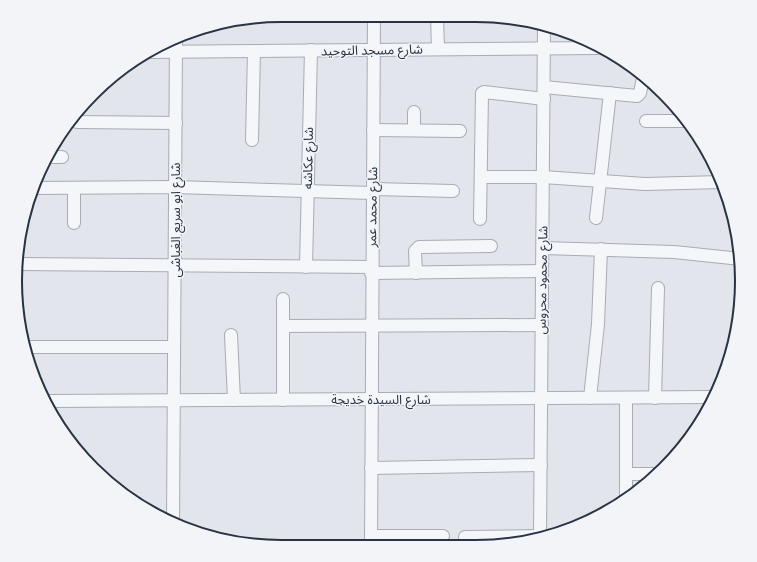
<svg xmlns="http://www.w3.org/2000/svg" width="757" height="562" font-family="'Space Grotesk','Noto Sans Arabic',sans-serif">
<rect width="100%" height="100%" fill="#e2e5eb"/>
<g fill="none" stroke-linecap="round" stroke-linejoin="round">
<defs>
<g id="minor">
<path d="M 437,15 L 438,49"/>
<path d="M 146,52 L 597,48"/>
<path d="M 544,87 L 637,96 L 640,93 L 643,78"/>
<path d="M 646,121 L 688,121"/>
<path d="M 77,122 L 176,123"/>
<path d="M 373,130 L 460,131"/>
<path d="M 414,130 L 414,112"/>
<path d="M 252,140 L 254,51"/>
<path d="M 47,157 L 62,157"/>
<path d="M 481,177 L 543,177 L 645,184 L 722,182"/>
<path d="M 34,188 L 175,187 L 373,193"/>
<path d="M 373,189 L 453,191"/>
<path d="M 596,218 L 610,93"/>
<path d="M 480,219 L 482,93 L 484,92 L 544,99"/>
<path d="M 74,223 L 74,188"/>
<path d="M 543,248 L 674,252 L 741,259"/>
<path d="M 18,264 L 372,267"/>
<path d="M 306,267 L 311,50"/>
<path d="M 371,273 L 542,271"/>
<path d="M 416,273 L 415,251 L 419,247 L 491,246"/>
<path d="M 283,299 L 283,400"/>
<path d="M 283,326 L 542,325"/>
<path d="M 231,335 L 234,400"/>
<path d="M 25,347 L 174,347"/>
<path d="M 590,398 L 598,324 L 601,249"/>
<path d="M 655,398 L 658,288"/>
<path d="M 48,401 L 714,397"/>
<path d="M 371,468 L 541,465"/>
<path d="M 626,474 L 657,474"/>
<path d="M 626,499 L 626,398"/>
<path d="M 173,523 L 176,39"/>
<path d="M 371,536 L 443,536"/>
<path d="M 465,537 L 540,536"/>
<path d="M 540,537 L 544,24"/>
<path d="M 371,546 L 374,15"/>
</g>
</defs>
<use href="#minor" stroke="#a7acb5" stroke-width="14"/>
<use href="#minor" stroke="#f5f6f9" stroke-width="12"/>
</g>
<g text-anchor="middle" dominant-baseline="central" stroke-width="3" stroke-linejoin="round" paint-order="stroke">
<g font-size="13" fill="#293343" stroke="#f2f4f8">
<text transform="translate(372 50) rotate(-1)">شارع مسجد التوحيد</text>
<text transform="translate(308 158) rotate(-89)">شارع عكاشه</text>
<text transform="translate(372 207) rotate(-89)">شارع محمد عمر</text>
<text transform="translate(175 220) rotate(-90)">شارع ابو سريع الغباشى</text>
<text transform="translate(542 280) rotate(-89)">شارع محمود محروس</text>
<text x="381" y="399">شارع السيدة خديجة</text>
</g>
</g>
<path d="M0 0H757V562H0ZM281 22H476A259 259 0 0 1 735 281V281A259 259 0 0 1 476 540H281A259 259 0 0 1 22 281V281A259 259 0 0 1 281 22Z" fill="#f2f4f8" fill-rule="evenodd"/>
<path fill="none" stroke="#293343" stroke-width="2" d="M281 22H476A259 259 0 0 1 735 281V281A259 259 0 0 1 476 540H281A259 259 0 0 1 22 281V281A259 259 0 0 1 281 22Z"/>
</svg>
